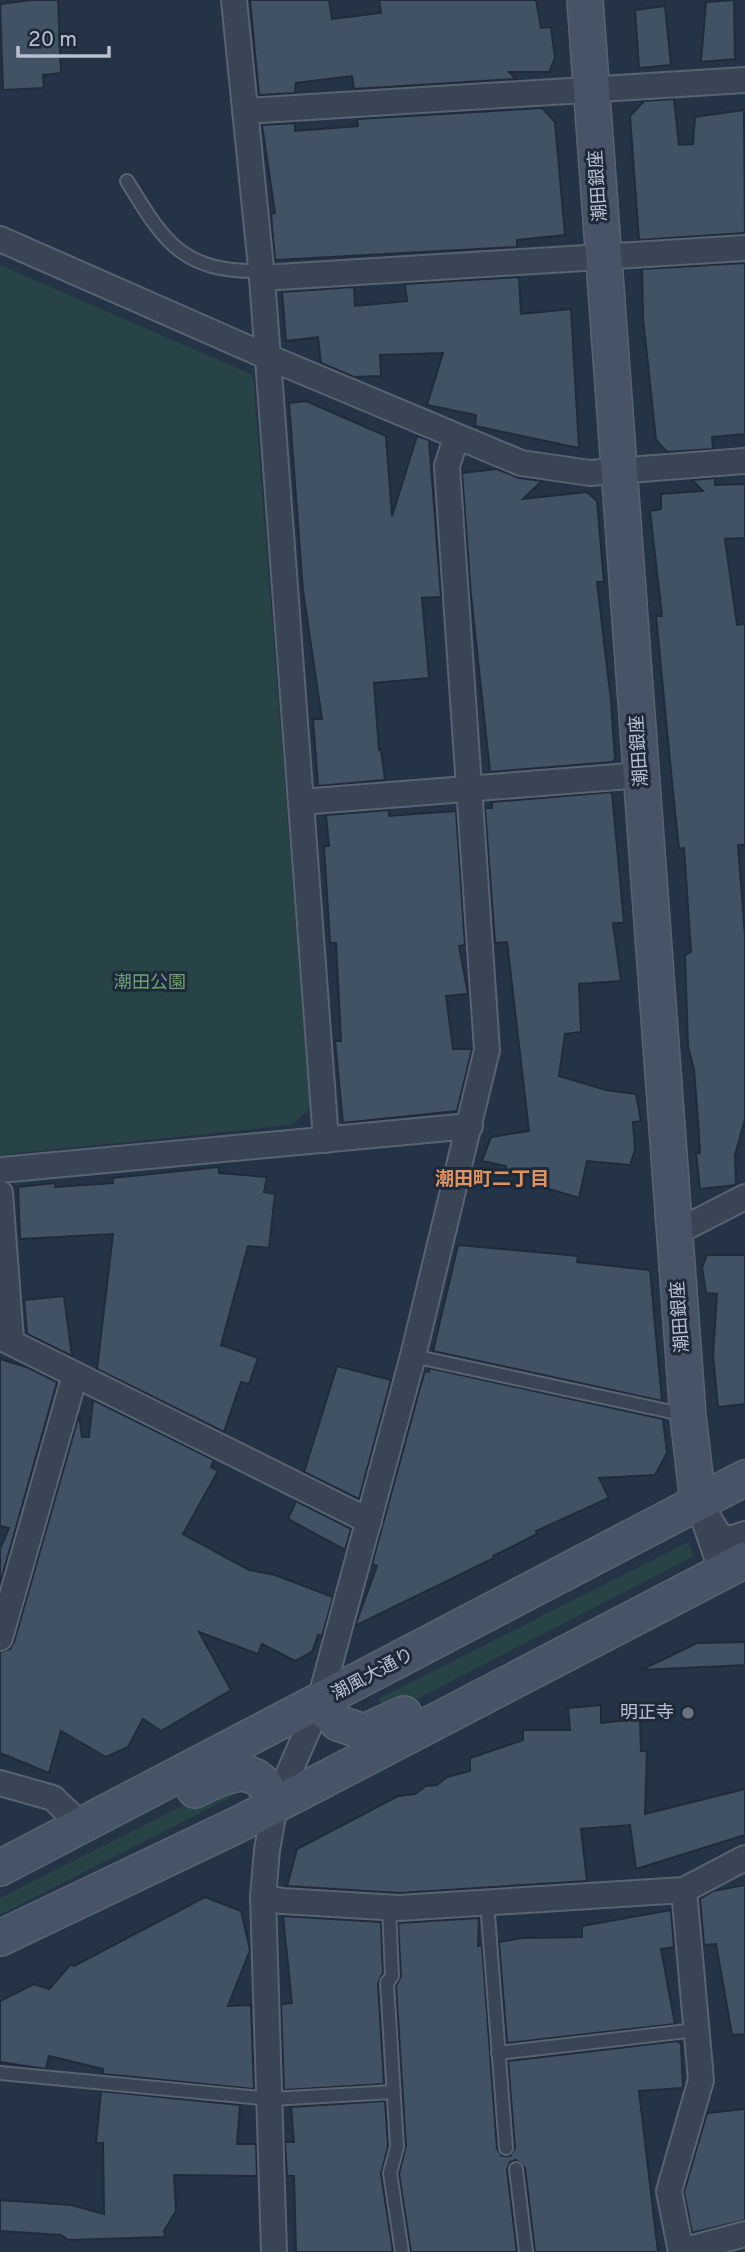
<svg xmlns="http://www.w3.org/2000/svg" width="745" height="2252" font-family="Overpass,'Noto Sans JP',sans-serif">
<rect width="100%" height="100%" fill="#243345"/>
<g fill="#274346">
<path d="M 0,265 L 253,375 L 310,1108 L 292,1125 L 0,1155 Z"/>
<path d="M 688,1542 L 694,1556 L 388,1714 L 378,1699 Z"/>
<path d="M 233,1780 L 237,1794 L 0,1915 L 0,1898 Z"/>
</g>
<g fill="#405264" stroke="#202c3c" stroke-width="2">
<path d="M 32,0 L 58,0 L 61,73 L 43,75 L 44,88 L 3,90 L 0,4 Z"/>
<path d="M 250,0 L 329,0 L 332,19 L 381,13 L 379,0 L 536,0 L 541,28 L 551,27 L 555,58 L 549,72 L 509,72 L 516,79 L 354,89 L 352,76 L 296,83 L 295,93 L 259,95 Z"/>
<path d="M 734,0 L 735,59 L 701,62 L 706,2 Z"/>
<path d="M 665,6 L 671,65 L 639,68 L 635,10 Z"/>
<path d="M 674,99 L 679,145 L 693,144 L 695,117 L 744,110 L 745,233 L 639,240 L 630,116 L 644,101 Z"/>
<path d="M 542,108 L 555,122 L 565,235 L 517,240 L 517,247 L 275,260 L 271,214 L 275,213 L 262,125 L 295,123 L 295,131 L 358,126 L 357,119 Z"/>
<path d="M 745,263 L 745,434 L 712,437 L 713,449 L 667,452 L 656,440 L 643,318 L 642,269 Z"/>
<path d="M 519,277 L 521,314 L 571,309 L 579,448 L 475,426 L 476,415 L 427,405 L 443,353 L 380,355 L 381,376 L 354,377 L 321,363 L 318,337 L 286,341 L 282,292 L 354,287 L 355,306 L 407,301 L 405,284 Z"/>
<path d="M 306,401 L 386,436 L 392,516 L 417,436 L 429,440 L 441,597 L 422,598 L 429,678 L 374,683 L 379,750 L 381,749 L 385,780 L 318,786 L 313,719 L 322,719 L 303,591 L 289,403 Z"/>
<path d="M 497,469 L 519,478 L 542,481 L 523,499 L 587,492 L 597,501 L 604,582 L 597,582 L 611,701 L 615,759 L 612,762 L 490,772 L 471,595 L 462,473 Z"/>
<path d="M 715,478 L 715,485 L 745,484 L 745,538 L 725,539 L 737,625 L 745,624 L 745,845 L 738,845 L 745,936 L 745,1119 L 735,1155 L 736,1185 L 700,1189 L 696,1153 L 700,1153 L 698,1120 L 694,1070 L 688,1046 L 685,955 L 691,952 L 684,848 L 679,849 L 673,792 L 656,616 L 662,616 L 650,511 L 661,509 L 661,494 L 703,491 L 692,480 Z"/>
<path d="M 612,792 L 624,923 L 613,923 L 621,981 L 579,984 L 581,1032 L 565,1034 L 559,1076 L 606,1090 L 636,1094 L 641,1121 L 633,1122 L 635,1150 L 630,1165 L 587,1161 L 579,1198 L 539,1186 L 540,1177 L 506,1173 L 506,1166 L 482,1161 L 491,1137 L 529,1131 L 507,942 L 495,943 L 485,808 L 492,808 L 492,802 Z"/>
<path d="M 389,810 L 389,816 L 456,811 L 465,945 L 459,946 L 468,994 L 446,996 L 453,1049 L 472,1049 L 457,1111 L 343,1123 L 335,1041 L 341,1041 L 336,943 L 330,943 L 324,846 L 329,846 L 326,815 Z"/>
<path d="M 219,1167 L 219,1173 L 267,1177 L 264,1192 L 275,1194 L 269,1248 L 248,1246 L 221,1345 L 258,1358 L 249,1384 L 241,1382 L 224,1432 L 97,1369 L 113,1234 L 20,1239 L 18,1187 L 55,1183 L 55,1187 L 113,1183 L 112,1178 Z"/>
<path d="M 458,1245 L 578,1256 L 577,1262 L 650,1270 L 662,1401 L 433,1351 Z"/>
<path d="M 707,1255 L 745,1255 L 745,1404 L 718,1407 L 713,1356 L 717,1294 L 706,1293 L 702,1267 Z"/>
<path d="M 64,1296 L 72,1356 L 27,1334 L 24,1300 Z"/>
<path d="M 0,1359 L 29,1368 L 57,1382 L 0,1584 L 0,1549 L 9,1528 L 0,1526 Z"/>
<path d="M 337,1366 L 391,1380 L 359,1499 L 304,1472 Z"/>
<path d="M 429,1368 L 663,1419 L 667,1453 L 655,1475 L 599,1478 L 609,1498 L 536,1531 L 537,1534 L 493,1556 L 494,1558 L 355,1626 L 377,1566 L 372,1564 L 420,1388 L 425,1371 L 429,1372 Z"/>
<path d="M 93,1400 L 214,1460 L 211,1467 L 218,1471 L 183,1534 L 249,1570 L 275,1575 L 333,1597 L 322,1636 L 318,1635 L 312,1652 L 295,1661 L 262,1644 L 258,1654 L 199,1632 L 231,1690 L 161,1731 L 143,1719 L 128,1747 L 106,1757 L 61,1731 L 49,1773 L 0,1753 L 0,1652 L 10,1649 L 14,1642 L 79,1415 L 82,1437 L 89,1437 Z"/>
<path d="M 296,1501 L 351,1529 L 345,1550 L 288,1519 Z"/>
<path d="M 745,1642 L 745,1665 L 641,1670 L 697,1643 Z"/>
<path d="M 601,1705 L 601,1723 L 640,1719 L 641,1751 L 647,1751 L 645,1814 L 745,1789 L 745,1835 L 636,1869 L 630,1825 L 581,1829 L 587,1881 L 399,1893 L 287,1886 L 297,1849 L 398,1796 L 415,1794 L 426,1786 L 437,1785 L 447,1777 L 470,1771 L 470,1758 L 523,1740 L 523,1730 L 570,1730 L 568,1708 Z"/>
<path d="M 745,1885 L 745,2034 L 732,2035 L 716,1944 L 704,1945 L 700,1899 L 713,1891 Z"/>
<path d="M 205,1897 L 241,1911 L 250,1950 L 228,2006 L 251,2005 L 254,2089 L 103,2074 L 103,2069 L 49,2056 L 46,2069 L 0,2062 L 0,2001 L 34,1984 L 49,1989 L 71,1964 L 74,1966 Z"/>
<path d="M 671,1910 L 674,1947 L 661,1949 L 675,2024 L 507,2043 L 499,1942 L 521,1938 L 582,1937 L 582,1926 Z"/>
<path d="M 283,1916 L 381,1922 L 383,1973 L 378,1984 L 384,2084 L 284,2090 L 281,2004 L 292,2003 Z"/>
<path d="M 479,1918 L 478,1946 L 482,1945 L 497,2149 L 502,2156 L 510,2156 L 515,2148 L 508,2061 L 678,2041 L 681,2044 L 683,2088 L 639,2091 L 658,2252 L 535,2252 L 525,2168 L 516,2160 L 510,2162 L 507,2170 L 517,2252 L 411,2252 L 399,2174 L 406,2146 L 396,1986 L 401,1976 L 398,1923 Z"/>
<path d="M 101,2091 L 240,2105 L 237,2144 L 256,2144 L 257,2176 L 174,2175 L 176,2211 L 164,2231 L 165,2237 L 68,2240 L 61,2235 L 0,2231 L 0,2200 L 71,2205 L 104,2214 L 103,2143 L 96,2143 Z"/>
<path d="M 385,2101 L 388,2146 L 381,2174 L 393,2252 L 296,2252 L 294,2176 L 287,2176 L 285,2142 L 294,2142 L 291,2107 Z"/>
<path d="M 745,2109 L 745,2220 L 692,2233 L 684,2192 L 707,2113 Z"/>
</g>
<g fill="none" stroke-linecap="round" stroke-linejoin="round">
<defs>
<g id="lane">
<path d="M 127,181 C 165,243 182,272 261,271"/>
<path d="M 413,1356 L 686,1415"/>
<path d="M 487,1902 L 506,2148"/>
<path d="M 389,1908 L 392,1976 L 387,1983 L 397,2147 L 390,2173 L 402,2252"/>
<path d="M 498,2053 L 696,2030"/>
<path d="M 0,2073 L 271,2099 L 393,2092"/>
<path d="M 516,2169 L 526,2252"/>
</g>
<g id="street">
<path d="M 234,0 L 262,278 L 326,1140"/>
<path d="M 245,111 L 745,80"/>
<path d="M 0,239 L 268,357 L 521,463 L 590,473 L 745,461"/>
<path d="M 262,278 L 745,248"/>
<path d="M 301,802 L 642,775"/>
<path d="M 0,1170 L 470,1126"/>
<path d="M 0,1193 L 11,1340"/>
<path d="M 675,1233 L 745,1197"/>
<path d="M 0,1337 L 369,1521"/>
<path d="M 698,1502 L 722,1572"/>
<path d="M 708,1517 L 719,1535 L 730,1539 L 745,1534"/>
<path d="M 0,1638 L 75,1375"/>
<path d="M 0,1783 L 53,1798 L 81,1825"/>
<path d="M 263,1897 L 282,1901 L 399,1908 L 684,1890 L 745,1858"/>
<path d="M 681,2251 L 745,2234"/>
<path d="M 274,2252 L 263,1897 L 267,1850 L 275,1805 L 319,1704 L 413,1356 L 487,1050 L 447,466 L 456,438"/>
<path d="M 681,2252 L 669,2191 L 701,2080 L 684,1890"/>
</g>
<g id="secondary">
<path d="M 585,0 L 688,1416 L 698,1502"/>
<path d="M 319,1704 L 338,1723 L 364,1732 L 404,1714"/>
<path d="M 195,1790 C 229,1773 258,1758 275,1805"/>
<path d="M 0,1868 L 745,1478"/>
<path d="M 0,1938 L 237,1825 L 745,1560"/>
</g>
</defs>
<use href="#lane" stroke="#586372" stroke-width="16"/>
<use href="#street" stroke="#586372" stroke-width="28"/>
<use href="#secondary" stroke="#586372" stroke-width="38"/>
<use href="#lane" stroke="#394554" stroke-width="12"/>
<use href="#street" stroke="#394554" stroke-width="24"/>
<use href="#secondary" stroke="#475468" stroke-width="35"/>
</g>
<circle fill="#6b7280" stroke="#1e2a3a" stroke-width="2.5" cx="688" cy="1713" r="7"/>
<g text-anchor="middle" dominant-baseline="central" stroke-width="6" stroke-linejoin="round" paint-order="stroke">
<g font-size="18" fill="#b7c0ce" stroke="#1e2a3a">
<text transform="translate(599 186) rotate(-94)">潮田銀座</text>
<text transform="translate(640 751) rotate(-94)">潮田銀座</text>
<text transform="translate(681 1317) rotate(-94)">潮田銀座</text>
<text transform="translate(373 1675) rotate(-28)">潮風大通り</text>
</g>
<g font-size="18" fill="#6ca176" stroke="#1e2a3a">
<text x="150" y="983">潮田公園</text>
</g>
<g font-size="18" fill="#b7c0ce" stroke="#1e2a3a" text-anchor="end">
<text x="674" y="1713">明正寺</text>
</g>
<g font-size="19" font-weight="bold" fill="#e09360" stroke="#1e2a3a">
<text x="492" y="1180">潮田町二丁目</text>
</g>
</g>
<path d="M18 46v10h91v-10" fill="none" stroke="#b7c0ce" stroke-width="3.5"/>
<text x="28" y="46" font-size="21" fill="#b7c0ce" stroke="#1e2a3a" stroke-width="5" paint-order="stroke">20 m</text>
</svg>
